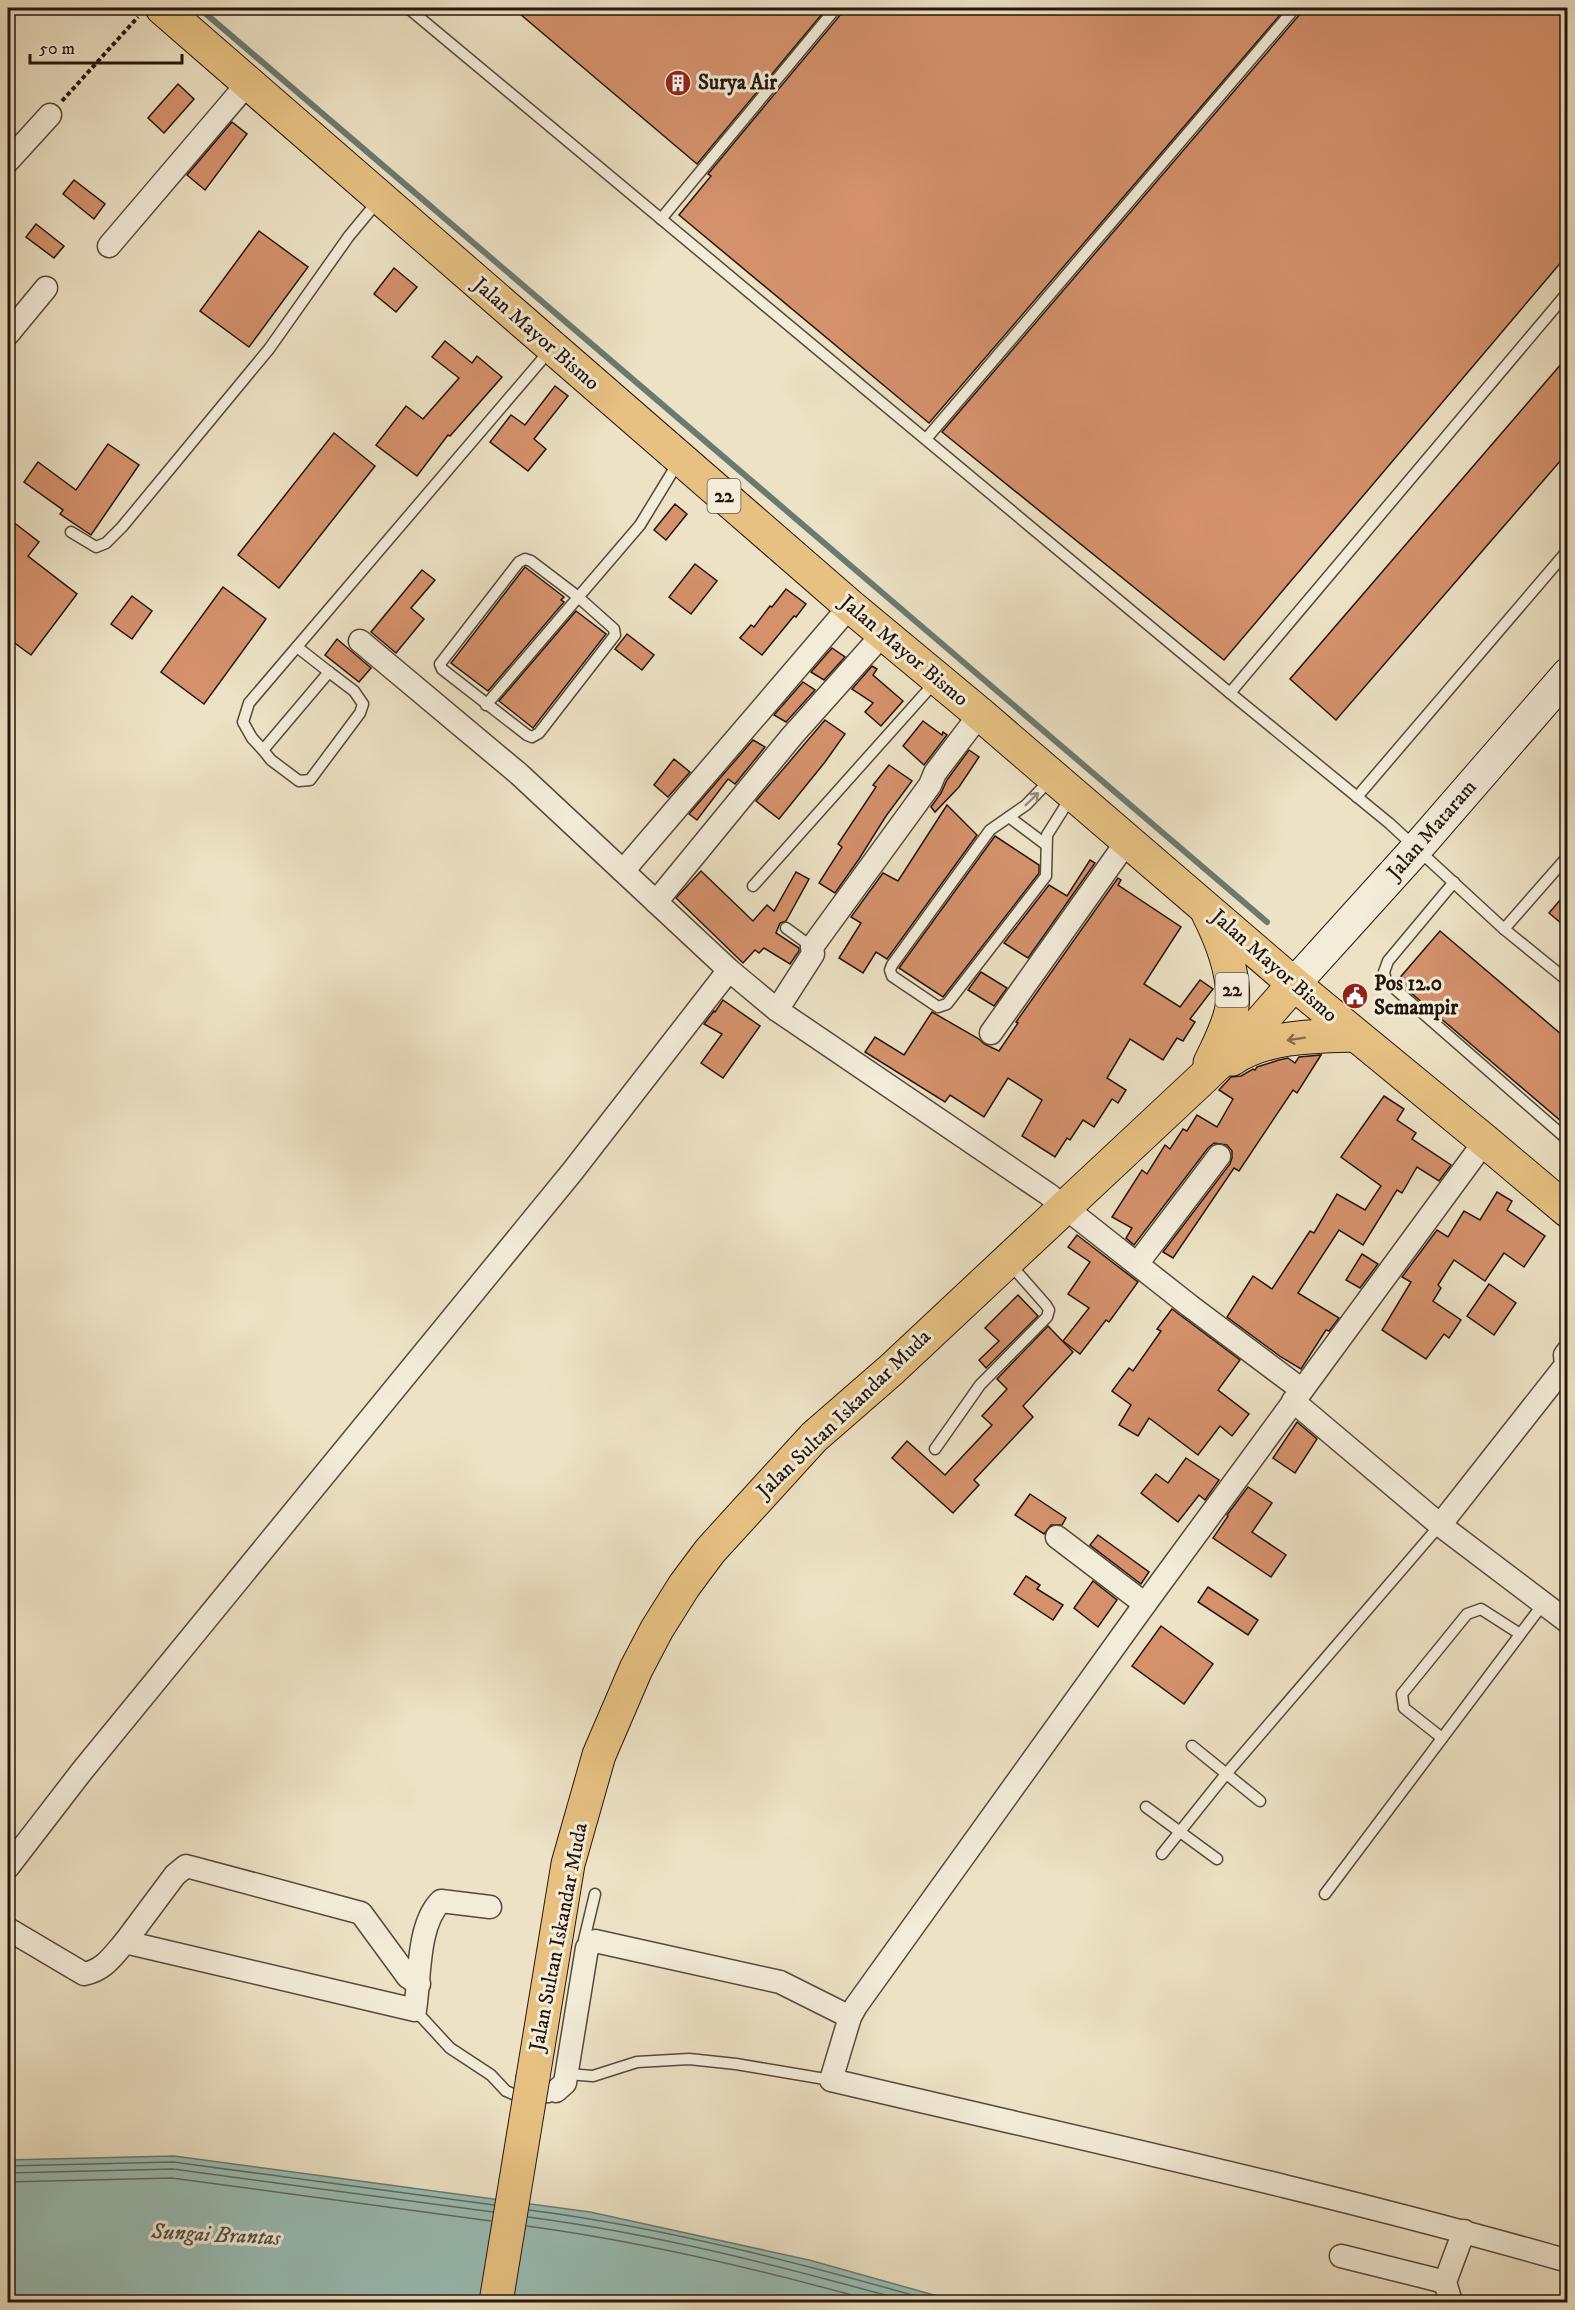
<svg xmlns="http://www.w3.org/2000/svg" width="1575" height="2310" font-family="'IM FELL DW Pica',serif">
<rect width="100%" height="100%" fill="#ede2c5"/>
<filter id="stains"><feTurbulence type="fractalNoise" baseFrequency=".00333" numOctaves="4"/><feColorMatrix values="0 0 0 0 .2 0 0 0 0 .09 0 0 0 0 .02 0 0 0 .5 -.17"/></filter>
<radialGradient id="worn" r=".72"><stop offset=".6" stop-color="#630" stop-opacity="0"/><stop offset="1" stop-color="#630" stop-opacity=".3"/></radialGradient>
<path fill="#99bdb5" stroke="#6b7a71" stroke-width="1.5" d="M 174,2156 L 590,2212 L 809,2260 L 959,2302 L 8,2302 L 8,2160 Z"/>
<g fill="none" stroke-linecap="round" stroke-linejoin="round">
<g stroke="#5f6a60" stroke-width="1.5">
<path d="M 8,2166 L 173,2162 L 494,2205"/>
<path d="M 8,2173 L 173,2169 L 493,2212"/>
<path d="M 8,2182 L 172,2178 L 491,2221"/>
<path d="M 529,2210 C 668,2228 803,2264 937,2302"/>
<path d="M 528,2217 C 657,2234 785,2267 910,2302"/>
<path d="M 527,2226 C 645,2242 763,2270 877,2302"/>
</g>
<path stroke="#6b7a71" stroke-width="6" d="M 199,8 L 1267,922"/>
</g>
<g fill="#d4916c" stroke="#25160c" stroke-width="1.5">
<path d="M 513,8 L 827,8 L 697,164 Z"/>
<path d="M 843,8 L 1286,8 L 929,423 L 679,215 L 711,176 L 708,174 L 842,13 Z"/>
<path d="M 1302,8 L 1568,8 L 1568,254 L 1224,660 L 942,432 L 1301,13 Z"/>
<path d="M 178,84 L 194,99 L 164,133 L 148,118 Z"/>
<path d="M 232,122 L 247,134 L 205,190 L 187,175 Z"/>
<path d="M 74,180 L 105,204 L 94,219 L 63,194 Z"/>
<path d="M 36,224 L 64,246 L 54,258 L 26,237 Z"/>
<path d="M 259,231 L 308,267 L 249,347 L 200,311 Z"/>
<path d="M 394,268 L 417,287 L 396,312 L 374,294 Z"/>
<path d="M 445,341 L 472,363 L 477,356 L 502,377 L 450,436 L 448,435 L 417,476 L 376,445 L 406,406 L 423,419 L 459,378 L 432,357 Z"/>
<path d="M 1568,356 L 1568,452 L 1336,720 L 1290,679 Z"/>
<path d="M 555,386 L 568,396 L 534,439 L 546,449 L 528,471 L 490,442 L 511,415 L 525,425 Z"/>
<path d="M 334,433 L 375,466 L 279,588 L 238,555 Z"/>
<path d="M 108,444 L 139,465 L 91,535 L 60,514 L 63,510 L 24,482 L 38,462 L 76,490 Z"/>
<path d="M 675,504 L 687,514 L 666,540 L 654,530 Z"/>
<path d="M 8,518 L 39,542 L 28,556 L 77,594 L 31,655 L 8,638 Z"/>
<path d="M 695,564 L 717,581 L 691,614 L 669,597 Z"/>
<path d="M 525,567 L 564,597 L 561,600 L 564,602 L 488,691 L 451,663 Z"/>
<path d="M 422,570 L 435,580 L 411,608 L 424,619 L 396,653 L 371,632 Z"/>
<path d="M 223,587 L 266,619 L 204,704 L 161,672 Z"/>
<path d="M 786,589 L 806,604 L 796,617 L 794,616 L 762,655 L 740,638 L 751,625 L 754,627 L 770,606 L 772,607 Z"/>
<path d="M 132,596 L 152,611 L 132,639 L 111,624 Z"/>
<path d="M 576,611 L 606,634 L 533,728 L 499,701 Z"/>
<path d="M 627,634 L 654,655 L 642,670 L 615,649 Z"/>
<path d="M 337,639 L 371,668 L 359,682 L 325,655 Z"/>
<path d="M 832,648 L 845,657 L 824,680 L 811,672 Z"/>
<path d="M 872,666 L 877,669 L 873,675 L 903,701 L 881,726 L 865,712 L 873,703 L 852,689 Z"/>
<path d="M 803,682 L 815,690 L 786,722 L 774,715 Z"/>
<path d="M 825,720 L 845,734 L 825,762 L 779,819 L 756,801 Z"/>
<path d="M 923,721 L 942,735 L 943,732 L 947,735 L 924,765 L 903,746 Z"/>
<path d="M 753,740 L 765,747 L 735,784 L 728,779 L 697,820 L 689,814 Z"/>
<path d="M 969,750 L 979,757 L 959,787 L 935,812 L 931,807 L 941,793 L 947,780 Z"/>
<path d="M 674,759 L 690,772 L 668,797 L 654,785 Z"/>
<path d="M 889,765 L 912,781 L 886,816 L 859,859 L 835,893 L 819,883 L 842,847 L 838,844 L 876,787 L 873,785 Z"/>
<path d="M 947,805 L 977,835 L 887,959 L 876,952 L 863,973 L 839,958 L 861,923 L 851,917 L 883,873 L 898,881 Z"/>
<path d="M 995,836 L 1039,865 L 1039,873 L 943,997 L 899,968 Z"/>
<path d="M 1090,860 L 1095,863 L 1028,958 L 1004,943 L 1049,885 L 1067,896 Z"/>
<path d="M 701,871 L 753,921 L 767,905 L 774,911 L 796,872 L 809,879 L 786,921 L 780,923 L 776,933 L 799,948 L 799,951 L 790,964 L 764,948 L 759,953 L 755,950 L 743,963 L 676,898 Z"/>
<path d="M 1118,878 L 1121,880 L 1118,885 L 1181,927 L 1144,984 L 1180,1007 L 1200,980 L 1213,989 L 1190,1019 L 1195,1022 L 1183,1041 L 1177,1038 L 1163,1060 L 1130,1039 L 1107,1078 L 1126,1090 L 1118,1103 L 1112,1099 L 1094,1127 L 1083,1120 L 1070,1140 L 1067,1138 L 1055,1157 L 1022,1136 L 1042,1100 L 1008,1078 L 984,1117 L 950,1095 L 945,1102 L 865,1052 L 875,1037 L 904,1055 L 932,1012 L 979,1039 L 984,1044 L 999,1051 L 1018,1023 L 1016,1022 Z"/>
<path d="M 1568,891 L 1568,929 L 1549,913 Z"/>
<path d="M 1440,931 L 1568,1040 L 1568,1127 L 1397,981 Z"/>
<path d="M 981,972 L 1007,988 L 994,1006 L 968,990 Z"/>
<path d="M 723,1000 L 760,1026 L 723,1078 L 701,1063 L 722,1034 L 704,1024 L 714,1011 L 715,1012 Z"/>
<path d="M 1321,1055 L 1297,1093 L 1293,1090 L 1239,1171 L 1234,1168 L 1173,1258 L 1163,1252 L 1230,1164 L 1232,1158 L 1232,1151 L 1227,1145 L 1214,1143 L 1208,1148 L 1134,1245 L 1126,1238 L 1132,1228 L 1112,1217 L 1142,1170 L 1147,1174 L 1165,1145 L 1170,1149 L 1183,1129 L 1187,1131 L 1197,1115 L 1217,1127 L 1233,1099 L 1219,1090 L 1231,1077 L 1241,1076 L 1253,1069 L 1255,1070 L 1257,1067 L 1279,1060 L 1288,1058 L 1295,1063 L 1299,1057 Z"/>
<path d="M 1384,1096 L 1404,1109 L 1397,1120 L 1416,1133 L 1412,1139 L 1451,1165 L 1439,1181 L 1417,1167 L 1402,1193 L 1397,1190 L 1363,1245 L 1339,1230 L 1298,1293 L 1339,1318 L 1329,1331 L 1326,1330 L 1301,1369 L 1281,1357 L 1227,1317 L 1253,1276 L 1272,1289 L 1310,1231 L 1314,1233 L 1337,1194 L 1365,1210 L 1381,1186 L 1341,1157 Z"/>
<path d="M 1497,1192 L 1512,1201 L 1507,1210 L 1545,1236 L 1524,1267 L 1504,1253 L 1485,1281 L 1454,1260 L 1438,1285 L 1441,1288 L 1433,1301 L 1461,1320 L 1449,1338 L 1444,1334 L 1426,1359 L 1382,1330 L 1411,1282 L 1402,1277 L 1437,1230 L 1448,1237 L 1464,1211 L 1480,1220 Z"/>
<path d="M 1077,1235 L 1138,1282 L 1109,1322 L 1106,1320 L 1080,1354 L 1063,1341 L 1089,1308 L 1068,1294 L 1090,1262 L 1068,1247 Z"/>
<path d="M 1362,1254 L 1378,1264 L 1360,1288 L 1346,1280 Z"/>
<path d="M 1489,1284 L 1516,1303 L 1494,1335 L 1467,1316 Z"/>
<path d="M 1018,1295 L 1038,1316 L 986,1368 L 979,1360 L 999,1341 L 985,1328 Z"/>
<path d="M 1172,1309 L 1240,1360 L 1218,1390 L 1249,1414 L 1232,1436 L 1220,1426 L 1198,1455 L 1149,1418 L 1138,1436 L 1119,1425 L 1131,1405 L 1112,1391 L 1129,1368 L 1133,1371 L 1161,1331 L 1157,1329 Z"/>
<path d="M 1048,1326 L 1073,1352 L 1023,1406 L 1033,1417 L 974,1480 L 979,1485 L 953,1513 L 892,1458 L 907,1441 L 945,1475 L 992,1425 L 982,1416 L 1007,1389 L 997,1379 Z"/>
<path d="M 1297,1422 L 1317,1439 L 1295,1473 L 1273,1458 Z"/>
<path d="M 1186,1458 L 1219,1480 L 1205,1500 L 1199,1495 L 1178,1522 L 1141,1493 L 1156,1474 L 1168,1483 Z"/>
<path d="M 1248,1487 L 1272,1503 L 1252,1532 L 1286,1555 L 1271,1577 L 1213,1538 L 1228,1516 L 1227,1515 Z"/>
<path d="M 1030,1494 L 1066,1518 L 1062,1525 L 1051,1525 L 1044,1534 L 1015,1515 Z"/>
<path d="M 1098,1535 L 1149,1572 L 1141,1584 L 1090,1545 Z"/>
<path d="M 1026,1576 L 1040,1585 L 1037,1589 L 1063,1605 L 1053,1620 L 1014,1594 Z"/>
<path d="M 1093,1581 L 1117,1600 L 1098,1627 L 1074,1608 Z"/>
<path d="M 1208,1587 L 1258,1620 L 1248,1635 L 1198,1602 Z"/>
<path d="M 1161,1626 L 1213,1664 L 1184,1704 L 1132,1666 Z"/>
</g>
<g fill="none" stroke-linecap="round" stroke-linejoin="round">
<defs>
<g id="service">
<path d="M 408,8 L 1230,693 L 1389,823 L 1504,929 L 1568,981"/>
<path d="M 661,219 L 836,8"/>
<path d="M 926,439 L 1295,8"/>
<path d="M 71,532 L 96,547 L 106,543 L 122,527 L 269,349 L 349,236 L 378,201"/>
<path d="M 525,559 L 531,561 L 577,596 L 614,629 L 615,635 L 539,733 L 532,737 L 527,735 L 442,669 L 440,664 L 519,562 Z"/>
<path d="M 297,647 L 329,672"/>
<path d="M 1230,693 L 1568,292"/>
<path d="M 486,705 L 640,525 L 679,461"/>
<path d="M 263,750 L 271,760 L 299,781 L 310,780 L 360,713 L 363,704 L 354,691 L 329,672 L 263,750 L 252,738 L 243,722 L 249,703 L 551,349"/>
<path d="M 1051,779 L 1026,805 L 990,830 L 892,965 L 890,970 L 892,976 L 938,1007 L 947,1004 L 1046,876 L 1047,835 L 1071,797"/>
<path d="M 1357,797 L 1568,550"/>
<path d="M 1009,817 L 1045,844"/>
<path d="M 1454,882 L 1388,961 L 1384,972 L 1386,981 L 1568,1140"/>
<path d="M 753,886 L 936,681"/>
<path d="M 786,928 L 812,947"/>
<path d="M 1504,929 L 1568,856"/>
<path d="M 935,1449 L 980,1385 L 1047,1317 L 1049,1310 L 1046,1305 L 1009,1263"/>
<path d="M 1442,1738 L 1404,1708 L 1402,1694 L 1467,1614 L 1481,1609 L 1520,1634"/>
<path d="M 1192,1746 L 1260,1801"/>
<path d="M 1146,1807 L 1217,1859"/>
<path d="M 1162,1854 L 1226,1774 L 1440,1525"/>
<path d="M 1325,1894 L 1543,1604"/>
<path d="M 590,1944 L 584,1940 L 595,1894"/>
<path d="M 415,2010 L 450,2048 L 491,2075 L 506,2091 L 518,2096 L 536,2098 L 549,2097 L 556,2091"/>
<path d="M 567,2074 L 593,2076 L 637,2062 L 689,2059 L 736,2064 L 831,2080"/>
</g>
<g id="minor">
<path d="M 8,161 L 50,115"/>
<path d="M 109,246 L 248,83"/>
<path d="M 8,334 L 46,288"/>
<path d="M 360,641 L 519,774 L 729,970 L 777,1010 L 1048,1194 L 1190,1306 L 1302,1390"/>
<path d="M 623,871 L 850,606"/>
<path d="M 656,902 L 792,736 L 883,634"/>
<path d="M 777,1010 L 813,954 L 812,947 L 930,785 L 935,773 L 980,714"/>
<path d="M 991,1033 L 1128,840"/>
<path d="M 1485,1141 L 1145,1604 L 856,2006 L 850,2017 L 831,2080 C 1077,2138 1325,2191 1568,2261"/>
<path d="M 1137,1264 L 1219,1156"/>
<path d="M 1293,1401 L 1440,1525 L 1568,1622"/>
<path d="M 1440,1525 L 1566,1365 L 1565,1355 L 1568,1351"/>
<path d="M 1057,1537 L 1145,1604"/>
<path d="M 8,1867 L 82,1771 L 572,1172 L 729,970"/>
<path d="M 8,1929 L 84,1974 C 104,1970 112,1957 125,1942 L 415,2010 C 420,1979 417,1924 441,1901 L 490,1907"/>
<path d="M 125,1942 L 175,1875 L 186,1866 L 361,1913 L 408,1977 L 419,1984"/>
<path d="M 556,2091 L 565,2083 L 587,1948 L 595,1941 L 780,1982 L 850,2017"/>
<path d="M 1341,2256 L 1445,2282"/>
<path d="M 1451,2302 L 1445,2282 L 1464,2231"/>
</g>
<path id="secondary" d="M 1294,984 L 1417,848 L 1568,674"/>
<path id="primary" d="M 1294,984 L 1485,1141 L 1568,1211"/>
<g id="trunk">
<path d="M 162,8 L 850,606 L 980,714 L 1294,984 L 1258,1025 L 1205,1076 L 891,1370 L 814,1437 L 710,1551 L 684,1586 L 657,1629 L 636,1669 L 599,1755 L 568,1864 L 533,2077"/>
<path d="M 1208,913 C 1222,941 1236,975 1232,1007 C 1229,1026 1218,1046 1210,1063"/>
<path d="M 1232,1059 C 1266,1036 1314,1036 1354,1035"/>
</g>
</defs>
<use href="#service" stroke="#57493a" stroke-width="13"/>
<use href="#minor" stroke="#57493a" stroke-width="25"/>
<use href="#secondary" stroke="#25160c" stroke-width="34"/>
<use href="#primary" stroke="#25160c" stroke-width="35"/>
<use href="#trunk" stroke="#25160c" stroke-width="35"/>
<path stroke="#25160c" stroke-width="4" stroke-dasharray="4.5 3" stroke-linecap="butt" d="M 62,101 L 138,17"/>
<use href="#service" stroke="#f3ecd9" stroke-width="10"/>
<use href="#minor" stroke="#f3ecd9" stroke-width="22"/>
<use href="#secondary" stroke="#f3ecd9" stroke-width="32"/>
<use href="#primary" stroke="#e6c182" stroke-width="33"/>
<use href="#trunk" stroke="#e6c182" stroke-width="33"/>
<defs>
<path id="trunk-bridge" d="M 496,2302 L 533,2077"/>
</defs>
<use href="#trunk-bridge" stroke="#25160c" stroke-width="35" stroke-linecap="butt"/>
<use href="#trunk-bridge" stroke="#e6c182" stroke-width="33"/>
</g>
<defs><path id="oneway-shaft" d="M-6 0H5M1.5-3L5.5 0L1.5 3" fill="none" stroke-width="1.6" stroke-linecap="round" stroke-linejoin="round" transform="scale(1.5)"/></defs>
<use stroke="#968c7d" href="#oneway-shaft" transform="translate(1032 799) rotate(-44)"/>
<use stroke="#866c47" href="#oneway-shaft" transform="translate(1296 1039) rotate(171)"/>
<defs>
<symbol id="building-disc" viewBox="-11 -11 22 22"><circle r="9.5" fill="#8f2418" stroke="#f3ecd9"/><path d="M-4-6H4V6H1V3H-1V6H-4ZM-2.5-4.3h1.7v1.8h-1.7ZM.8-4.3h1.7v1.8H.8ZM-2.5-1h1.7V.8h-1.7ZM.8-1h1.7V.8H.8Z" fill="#fff"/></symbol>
<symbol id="civic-disc" viewBox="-11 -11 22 22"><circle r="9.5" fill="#8f2418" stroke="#f3ecd9"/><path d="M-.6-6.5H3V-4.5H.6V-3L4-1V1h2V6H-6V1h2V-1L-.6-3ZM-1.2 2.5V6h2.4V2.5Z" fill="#fff"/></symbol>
</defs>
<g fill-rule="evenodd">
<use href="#building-disc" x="663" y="68" width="30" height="30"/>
<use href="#civic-disc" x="1340" y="981" width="30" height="30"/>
</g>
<g text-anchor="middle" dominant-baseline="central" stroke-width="6" stroke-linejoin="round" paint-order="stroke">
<g fill="#f3ecd9" stroke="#63564a" stroke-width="1.5">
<rect x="707.5" y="479" width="33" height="34" rx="4.5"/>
<rect x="1215.5" y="973" width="33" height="34" rx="4.5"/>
</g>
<g font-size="20" font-weight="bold" fill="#25160c">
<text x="724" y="496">22</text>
<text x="1232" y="990">22</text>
</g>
<g font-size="21" font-weight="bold" fill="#25160c" stroke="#f3ecd9" text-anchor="start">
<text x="698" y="83">Surya Air</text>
<text x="1374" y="984">Pos 12.0<tspan x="1374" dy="24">Semampir</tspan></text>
</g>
<g font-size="21" fill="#25160c" stroke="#f3ecd9">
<text transform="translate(536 334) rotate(41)">Jalan Mayor Bismo</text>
<text transform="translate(904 651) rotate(40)">Jalan Mayor Bismo</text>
<text transform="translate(1432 830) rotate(-49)">Jalan Mataram</text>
<text transform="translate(1274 966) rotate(41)">Jalan Mayor Bismo</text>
<text transform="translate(844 1414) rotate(-44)">Jalan Sultan Iskandar Muda</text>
<text transform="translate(559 1937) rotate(-79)">Jalan Sultan Iskandar Muda</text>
</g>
<g font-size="22" font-style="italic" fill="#4e5047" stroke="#f3ecd9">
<text transform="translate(216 2235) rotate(3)">Sungai Brantas</text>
</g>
</g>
<rect width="1575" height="2310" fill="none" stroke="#ede2c5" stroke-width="30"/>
<rect x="9" y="9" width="1557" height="2292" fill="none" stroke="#25160c" stroke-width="3"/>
<rect x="15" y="15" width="1545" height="2280" fill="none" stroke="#25160c" stroke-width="1.5"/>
<path d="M30 54v9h152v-9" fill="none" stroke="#25160c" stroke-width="3"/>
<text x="39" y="54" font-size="18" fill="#25160c" stroke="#f3ecd9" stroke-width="4.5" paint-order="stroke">50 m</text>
<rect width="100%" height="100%" filter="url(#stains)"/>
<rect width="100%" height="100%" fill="url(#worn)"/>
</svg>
